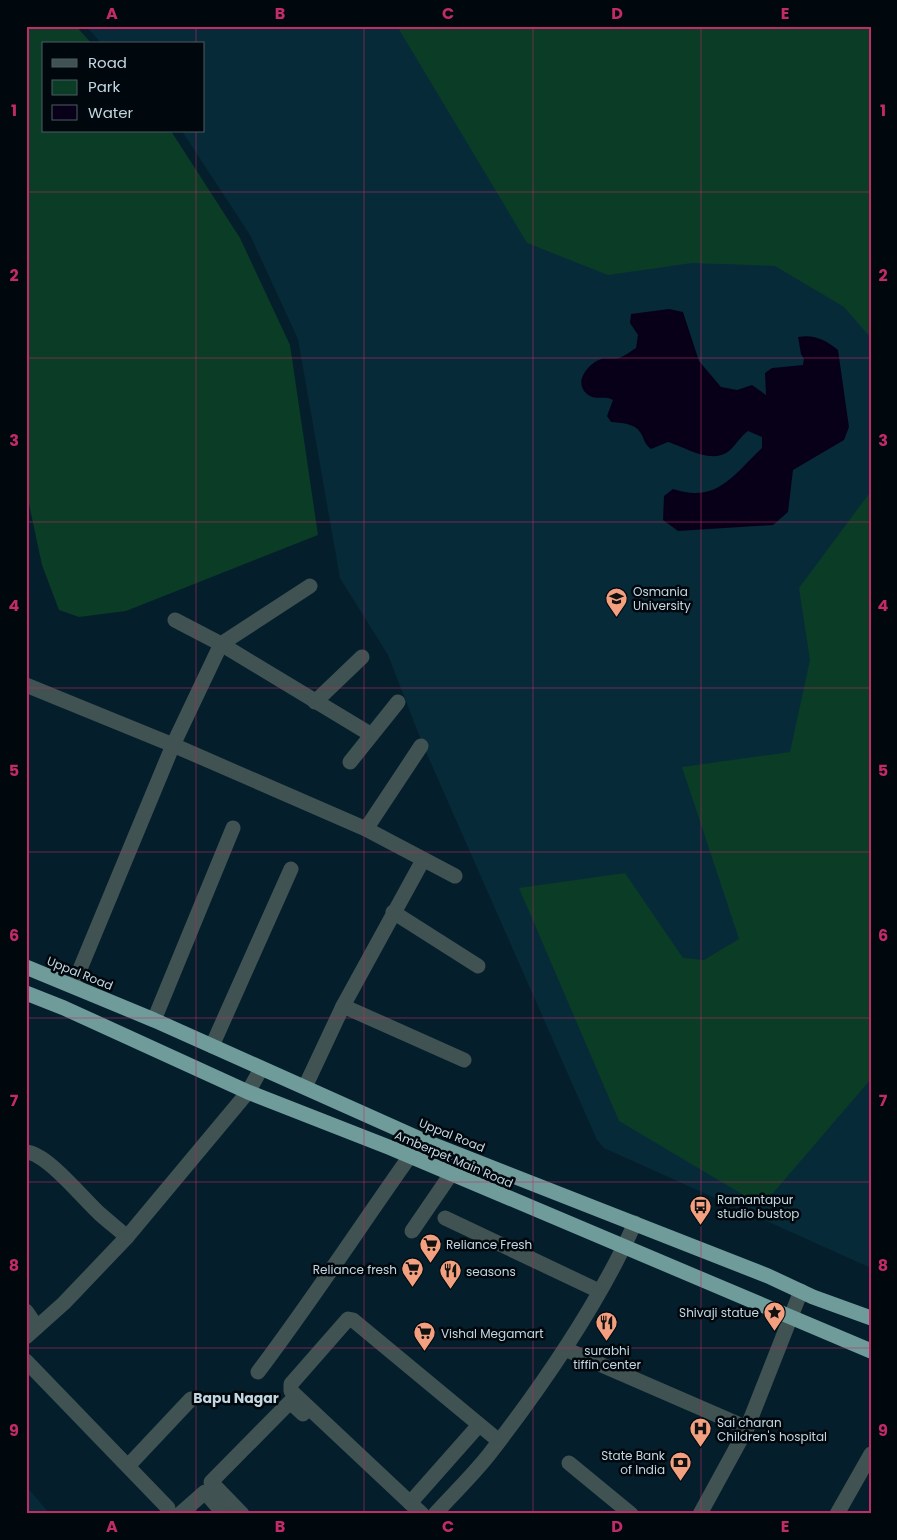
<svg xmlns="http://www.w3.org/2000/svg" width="897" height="1540" font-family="Poppins,sans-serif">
<rect width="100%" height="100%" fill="#041f2b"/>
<g fill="#072a39">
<path d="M 86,26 L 871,26 L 871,1268 L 604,1148 L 597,1140 L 423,745 L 388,655 L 340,578 L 298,339 L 250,235 L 182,131 L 204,131 L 204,44 L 102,44 Z"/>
<path d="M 26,1486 L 50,1514 L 26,1514 Z"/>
</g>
<g fill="#0a3c26">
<path d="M 26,26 L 76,26 L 92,44 L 44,44 L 44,131 L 171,131 L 240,238 L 290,345 L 318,535 L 126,611 L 79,617 L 59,610 L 42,565 L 26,490 Z"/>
<path d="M 397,26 L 871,26 L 871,338 L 844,307 L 775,266 L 692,263 L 608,275 L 527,243 Z"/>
<path d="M 871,491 L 871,1079 L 762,1206 L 619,1121 L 519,888 L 625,873 L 683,958 L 704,960 L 739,939 L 682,767 L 790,752 L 810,660 L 799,588 Z"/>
</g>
<path fill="#080019" d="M 669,309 L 683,312 L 699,361 L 721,387 L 737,390 L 752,385 L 766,395 L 765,373 L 772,368 L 803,365 L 804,359 L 801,354 L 798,337 C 814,334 826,340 838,350 L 849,427 L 844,440 L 793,470 L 788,512 L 773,525 L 678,531 L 663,520 L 664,496 L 673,489 C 717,504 733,475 762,448 L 762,437 L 748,431 C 740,437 736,445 729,451 C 711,465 685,447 668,442 L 651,449 C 643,443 645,439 640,432 C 634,423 621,423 611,422 L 607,416 L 613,400 C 605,395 595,401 587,394 C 573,383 588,364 599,360 C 605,357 613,360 619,358 C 625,356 631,351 636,348 L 638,335 L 630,323 L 631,314 Z"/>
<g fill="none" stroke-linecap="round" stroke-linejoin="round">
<g stroke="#405251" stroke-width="15">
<path d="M 175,620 L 221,644 L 370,734"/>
<path d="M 26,685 L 173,745 L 366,829 L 455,876"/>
<path d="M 315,702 L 362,657"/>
<path d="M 350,762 L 398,702"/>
<path d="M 366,829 L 421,746"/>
<path d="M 393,912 L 478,966"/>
<path d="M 73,986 L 173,745 L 221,644 L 310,586"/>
<path d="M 343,1006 L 464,1060"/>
<path d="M 154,1020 L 233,828"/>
<path d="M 212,1046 L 291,869"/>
<path d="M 305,1087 L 343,1006 L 423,860"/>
<path d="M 26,1152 C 47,1153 84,1200 100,1214 C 109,1222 118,1229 127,1237"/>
<path d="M 445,1218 L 599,1291"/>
<path d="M 412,1231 L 451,1174"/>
<path d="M 26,1311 L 37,1327"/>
<path d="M 26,1337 L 64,1303 L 127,1237 L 248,1092 L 261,1069"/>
<path d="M 565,1349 L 747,1428"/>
<path d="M 26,1361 L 168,1508"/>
<path d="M 258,1372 C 311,1302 359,1228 410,1156"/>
<path d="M 569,1463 L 631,1514"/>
<path d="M 128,1466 L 191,1399"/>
<path d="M 410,1503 L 479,1425"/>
<path d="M 180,1514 L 205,1492 L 224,1514"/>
<path d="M 242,1514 L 211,1482 L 290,1402 L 303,1414"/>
<path d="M 422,1514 L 291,1391 L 291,1384 L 348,1319 L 353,1320 L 499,1441"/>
<path d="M 435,1514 C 454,1493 475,1473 491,1452 C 545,1382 599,1303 635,1223"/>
<path d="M 700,1514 L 747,1428 L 801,1291"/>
<path d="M 837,1514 L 871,1454"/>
</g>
<g stroke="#6f9c9b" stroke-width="15">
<path d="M 26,967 L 154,1020 L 429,1143 L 768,1276 L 813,1297 L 871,1318"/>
<path d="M 26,993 L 64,1008 L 248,1092 L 391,1148 L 871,1351"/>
</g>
</g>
<path fill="none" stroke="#c22b68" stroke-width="1" stroke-opacity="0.55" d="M 196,26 L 196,44M 364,26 L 364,1514M 533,26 L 533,1514M 701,26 L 701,1514M 196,131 L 196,1514M 26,192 L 871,192M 26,358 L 871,358M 26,522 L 871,522M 26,688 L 871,688M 26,852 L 871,852M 26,1018 L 871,1018M 26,1182 L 871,1182M 26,1348 L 871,1348"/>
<defs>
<symbol id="university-pin" viewBox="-11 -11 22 30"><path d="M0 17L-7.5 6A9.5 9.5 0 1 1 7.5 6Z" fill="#f2a07f" stroke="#00080e"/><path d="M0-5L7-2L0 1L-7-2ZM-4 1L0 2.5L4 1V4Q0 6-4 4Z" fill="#111"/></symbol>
<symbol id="bus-pin" viewBox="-11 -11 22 30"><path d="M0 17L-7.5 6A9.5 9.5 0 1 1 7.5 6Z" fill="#f2a07f" stroke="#00080e"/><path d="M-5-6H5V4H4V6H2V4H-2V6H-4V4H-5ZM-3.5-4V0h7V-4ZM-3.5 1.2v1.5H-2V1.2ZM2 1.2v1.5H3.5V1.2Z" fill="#111"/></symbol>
<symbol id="supermarket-pin" viewBox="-11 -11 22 30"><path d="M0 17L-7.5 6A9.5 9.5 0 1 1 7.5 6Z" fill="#f2a07f" stroke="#00080e"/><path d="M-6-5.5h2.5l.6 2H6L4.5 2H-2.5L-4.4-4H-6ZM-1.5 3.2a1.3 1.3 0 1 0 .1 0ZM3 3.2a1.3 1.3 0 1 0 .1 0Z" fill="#111"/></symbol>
<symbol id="restaurant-pin" viewBox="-11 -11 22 30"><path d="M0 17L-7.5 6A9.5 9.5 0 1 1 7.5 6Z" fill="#f2a07f" stroke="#00080e"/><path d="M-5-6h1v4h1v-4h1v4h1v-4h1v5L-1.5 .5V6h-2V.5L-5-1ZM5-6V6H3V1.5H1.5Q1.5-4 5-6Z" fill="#111"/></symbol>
<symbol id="sight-pin" viewBox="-11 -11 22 30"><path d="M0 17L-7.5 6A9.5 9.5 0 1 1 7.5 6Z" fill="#f2a07f" stroke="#00080e"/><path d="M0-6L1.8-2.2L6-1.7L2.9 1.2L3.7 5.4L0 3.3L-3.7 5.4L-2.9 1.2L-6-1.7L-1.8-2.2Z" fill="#111"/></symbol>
<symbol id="hospital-pin" viewBox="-11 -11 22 30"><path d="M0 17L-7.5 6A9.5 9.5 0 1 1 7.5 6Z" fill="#f2a07f" stroke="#00080e"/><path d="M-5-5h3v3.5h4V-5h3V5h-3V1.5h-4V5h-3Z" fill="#111"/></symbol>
<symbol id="bank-pin" viewBox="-11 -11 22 30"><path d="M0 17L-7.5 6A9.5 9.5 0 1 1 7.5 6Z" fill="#f2a07f" stroke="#00080e"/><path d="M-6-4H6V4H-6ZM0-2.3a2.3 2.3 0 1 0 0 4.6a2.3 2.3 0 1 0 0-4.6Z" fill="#111"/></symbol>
</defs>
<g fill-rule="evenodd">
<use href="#university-pin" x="604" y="586" width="25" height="34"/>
<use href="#bus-pin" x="688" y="1194" width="25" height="34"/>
<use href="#supermarket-pin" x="418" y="1232" width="25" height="34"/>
<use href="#supermarket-pin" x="400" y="1256" width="25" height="34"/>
<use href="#restaurant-pin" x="438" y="1258" width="25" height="34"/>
<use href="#sight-pin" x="762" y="1300" width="25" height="34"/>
<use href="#restaurant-pin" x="594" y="1310" width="25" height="34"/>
<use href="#supermarket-pin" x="412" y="1320" width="25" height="34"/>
<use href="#hospital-pin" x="688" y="1416" width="25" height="34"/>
<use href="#bank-pin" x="668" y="1450" width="25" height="34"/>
</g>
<g text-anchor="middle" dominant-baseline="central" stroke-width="5" stroke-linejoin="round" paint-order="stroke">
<g font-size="12" fill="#c3d6e0" stroke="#00080e" text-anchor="start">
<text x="633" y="591">Osmania<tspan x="633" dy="14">University</tspan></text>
<text x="717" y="1199">Ramantapur<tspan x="717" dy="14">studio bustop</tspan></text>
<text x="446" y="1244">Reliance Fresh</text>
<text x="397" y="1269" text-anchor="end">Reliance fresh</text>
<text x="466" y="1271">seasons</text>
<text x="759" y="1312" text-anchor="end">Shivaji statue</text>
<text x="441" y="1333">Vishal Megamart</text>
<text x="607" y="1350" text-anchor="middle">surabhi<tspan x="607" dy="14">tiffin center</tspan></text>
<text x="717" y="1422">Sai charan<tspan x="717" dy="14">Children's hospital</tspan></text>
<text x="665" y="1455" text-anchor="end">State Bank<tspan x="665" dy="14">of India</tspan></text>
</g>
<g font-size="12" fill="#c3d6e0" stroke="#00080e">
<text transform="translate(80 973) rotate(22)">Uppal Road</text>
<text transform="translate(452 1135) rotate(22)">Uppal Road</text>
<text transform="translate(454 1159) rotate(23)">Amberpet Main Road</text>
</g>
<g font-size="14" font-weight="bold" fill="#c3d6e0" stroke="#00080e">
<text x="236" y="1398">Bapu Nagar</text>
</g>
</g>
<rect width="897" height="1540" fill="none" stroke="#00080e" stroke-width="55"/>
<rect x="42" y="42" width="162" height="90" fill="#00080e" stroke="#4e5a62"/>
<rect x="52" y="59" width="25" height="8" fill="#405251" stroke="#4e5a62"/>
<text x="88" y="68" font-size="15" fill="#c3d6e0">Road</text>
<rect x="52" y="80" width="25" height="15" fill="#0a3c26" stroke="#4e5a62"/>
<text x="88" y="92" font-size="15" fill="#c3d6e0">Park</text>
<rect x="52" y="105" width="25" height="15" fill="#080019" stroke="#4e5a62"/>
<text x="88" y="118" font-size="15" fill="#c3d6e0">Water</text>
<rect x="28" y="28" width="842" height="1484" fill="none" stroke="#c22b68" stroke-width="2"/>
<g font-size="16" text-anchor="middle" font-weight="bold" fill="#c22b68">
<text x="112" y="19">A</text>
<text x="280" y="19">B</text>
<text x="448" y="19">C</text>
<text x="617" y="19">D</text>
<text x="785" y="19">E</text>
<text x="14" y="116">1</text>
<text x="883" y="116">1</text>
<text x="14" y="281">2</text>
<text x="883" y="281">2</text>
<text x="14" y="446">3</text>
<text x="883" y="446">3</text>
<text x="14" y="611">4</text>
<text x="883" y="611">4</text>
<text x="14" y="776">5</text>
<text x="883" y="776">5</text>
<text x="14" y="941">6</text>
<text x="883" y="941">6</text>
<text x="14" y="1106">7</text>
<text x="883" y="1106">7</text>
<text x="14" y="1271">8</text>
<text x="883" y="1271">8</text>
<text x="14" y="1436">9</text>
<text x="883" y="1436">9</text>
<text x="112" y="1532">A</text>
<text x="280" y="1532">B</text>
<text x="448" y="1532">C</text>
<text x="617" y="1532">D</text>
<text x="785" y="1532">E</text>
</g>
</svg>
